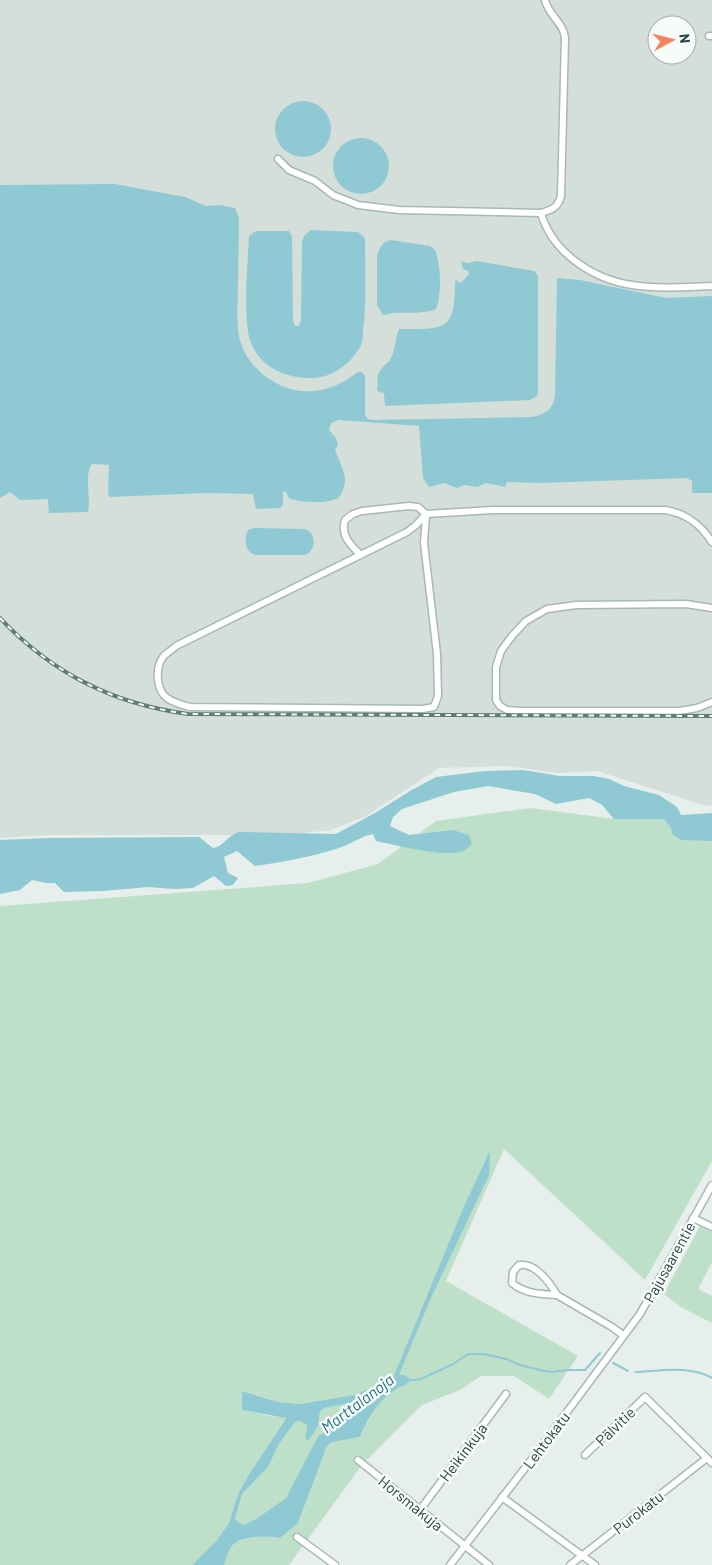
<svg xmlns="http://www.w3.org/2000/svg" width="712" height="1565" font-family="Barlow,sans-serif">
<rect width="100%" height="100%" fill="#e6efeb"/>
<path fill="#d4dfda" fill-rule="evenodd" d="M 0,0 L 712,0 L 712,806 L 703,805 L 597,771 L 557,773 L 506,766 L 439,768 L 366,816 L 331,830 L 284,835 L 48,835 L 0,838 ZM 657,25 L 687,25 L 687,55 L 657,55 Z"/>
<g fill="#bfe0c8">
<path d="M 531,808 L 614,819 L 664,819 L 671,828 L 672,834 L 712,841 L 712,1161 L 645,1280 L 504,1149 L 446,1281 L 578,1356 L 549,1399 L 514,1376 L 481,1376 L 460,1390 L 422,1405 L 361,1466 L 289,1565 L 224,1565 C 226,1559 228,1551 232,1546 C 240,1535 269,1536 280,1538 L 298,1523 L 327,1446 L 332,1442 L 360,1437 C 368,1417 385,1391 406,1384 L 393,1378 L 356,1395 L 300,1404 L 278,1402 L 243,1391 L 243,1410 L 269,1416 L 286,1417 L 249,1474 L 238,1494 L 229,1523 L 217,1540 L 192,1565 L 0,1565 L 0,906 L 308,883 L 378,864 L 436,821 Z"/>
<path d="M 700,1226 L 712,1232 L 712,1262 L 698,1289 L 712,1296 L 712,1323 L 681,1307 L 664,1294 Z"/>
<path d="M 373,1394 L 376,1395 L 374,1402 L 318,1436 L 286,1498 L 256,1519 L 243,1525 L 235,1519 L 242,1494 L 268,1467 L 279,1444 L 295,1422 L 300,1421 L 307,1425 L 306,1438 L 318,1426 L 320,1411 L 325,1408 L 355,1402 L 364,1396 Z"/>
</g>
<g fill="#8ec9d4" fill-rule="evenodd">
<circle cx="303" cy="129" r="28"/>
<circle cx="361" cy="166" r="28"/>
<path d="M 115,184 L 185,197 L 206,206 L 221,205 L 235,208 L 239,218 C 239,241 238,264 238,287 C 238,303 236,320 239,336 C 244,363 269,384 294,390 C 317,395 341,386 358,372 L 362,372 L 365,376 L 365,415 L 368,419 L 372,420 L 532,417 C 545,415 554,408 555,395 L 557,278 L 580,280 L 666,298 L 712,296 L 712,493 L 692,493 L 692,481 L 687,478 L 540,483 L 507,482 L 505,487 L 486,483 L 478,487 L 464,485 L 457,488 L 444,483 L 429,487 L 423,478 L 419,426 L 339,420 L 331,423 L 329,430 L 336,438 L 338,445 L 335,450 C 338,458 345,471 345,480 C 345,484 342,495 338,498 C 329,504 299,503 289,498 L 286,492 L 283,491 L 283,504 L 281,508 L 256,509 L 253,494 L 207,493 L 110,497 L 108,494 L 109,465 L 92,464 C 84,474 91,497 88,512 L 49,513 L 48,499 L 20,500 L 10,492 L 0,498 L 0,185 Z"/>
<path d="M 311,230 L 358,232 L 365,238 C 365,268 367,300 363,330 C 363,335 363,341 361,345 C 353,362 332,378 313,378 C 287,379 261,368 251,343 C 242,321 248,261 249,236 L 256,231 L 289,231 L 292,236 L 293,321 L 295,326 L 299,326 L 301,320 L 302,241 L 304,236 Z"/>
<path d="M 391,240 L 430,246 L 435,250 C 441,265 442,294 436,309 C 417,316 402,310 383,315 L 377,305 L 377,255 L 381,246 L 385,242 Z"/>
<path d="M 461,261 L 467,263 L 477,261 L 534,271 L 538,276 L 538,392 L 537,396 L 530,400 L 385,406 L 384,393 L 377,391 C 378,383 376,374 382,368 C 384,365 388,363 390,360 C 396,349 395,339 399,329 C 445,329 455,332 455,282 L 456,280 L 461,283 L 469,274 L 468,271 L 463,269 Z"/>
<path d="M 254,528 L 305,529 C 317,534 316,550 305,555 L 255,555 C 244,550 244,540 248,530 Z"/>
<path d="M 523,770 L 560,776 L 594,776 L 609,779 L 624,786 L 659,795 L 677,807 L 681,815 L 712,813 L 712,841 L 681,840 L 672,834 L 671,828 L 664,819 L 614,819 L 602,805 L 589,798 L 556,804 L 535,794 L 488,786 L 454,792 L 402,809 L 393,817 L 390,826 L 409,835 L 453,830 L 469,835 L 472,844 C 469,846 466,850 463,851 C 445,858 396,845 376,841 L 373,834 C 359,837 350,845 336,849 C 310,857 283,862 255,866 L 237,851 L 224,857 L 228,873 L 238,878 L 233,885 L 226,886 L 214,876 L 193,888 L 174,889 L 148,887 L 103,891 L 64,892 L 55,883 L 46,883 L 32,880 L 20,890 L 0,894 L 0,840 L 49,838 L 199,837 L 213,848 C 223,847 228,835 239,832 L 336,834 L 375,813 L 410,791 L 436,777 L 485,771 Z"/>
<path d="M 490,1151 L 489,1175 L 430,1300 L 399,1375 L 404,1375 L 410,1379 L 407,1384 C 385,1391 368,1416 360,1437 L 332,1442 L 327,1446 L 298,1523 L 280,1538 C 269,1536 240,1535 232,1546 C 228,1551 226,1559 224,1565 L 192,1565 L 217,1540 L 229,1523 L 238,1494 L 249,1474 L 286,1418 L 242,1410 L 242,1391 L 278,1402 L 300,1404 L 355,1395 L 393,1378 L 465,1204 ZM 372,1394 L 376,1395 L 374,1402 L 318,1436 L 286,1498 L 256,1519 L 243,1525 L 235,1519 L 242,1494 L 268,1467 L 279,1444 L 295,1422 L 300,1421 L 307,1425 L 305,1439 L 309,1440 L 318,1426 L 320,1411 L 325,1408 L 355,1402 L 364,1396 Z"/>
</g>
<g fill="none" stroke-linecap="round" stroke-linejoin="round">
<g stroke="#8ec9d4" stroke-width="2">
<path d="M 613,1363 L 628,1371"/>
<path d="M 636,1372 C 660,1371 690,1365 712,1378"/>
<path d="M 407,1381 L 421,1379 L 453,1364 L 468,1354 L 484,1354 L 506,1359 L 520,1365 L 544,1371 L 552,1372 L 568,1370 L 585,1370 L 600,1353"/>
</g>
<defs>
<g id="street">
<path d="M 545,0 C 548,15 564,23 565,38 L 561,196 C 558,208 551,210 541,213 C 552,252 592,279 632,285 C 658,289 685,287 712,286"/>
<path d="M 709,36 L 712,36"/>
<path d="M 278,159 L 289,170 L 315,181 L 333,195 L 358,205 L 399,210 L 541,213"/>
<path d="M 361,555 C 351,546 340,535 345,520 L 353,514 L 362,511 L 409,506 L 418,507 L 426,514 L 424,543 L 437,654 L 438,696 L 434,707 L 423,709 L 190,707 C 182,705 174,703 167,698 C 156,690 155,668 163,657 C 166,653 172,650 176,646 L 407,532 L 416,525 L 426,514 L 493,510 L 665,510 C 686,513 700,524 712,542"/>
<path d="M 712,608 L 686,604 L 576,605 L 547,609 L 526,621 L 512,636 L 501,651 L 496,667 L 496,700 L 500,706 L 507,710 L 521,711 L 680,711 L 697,708 L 712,702"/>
<path d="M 693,1218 L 712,1227"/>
<path d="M 557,1295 C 541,1294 525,1294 512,1283 L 513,1272 L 519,1265 C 535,1262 550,1283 557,1295 L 612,1327 L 623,1335"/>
<path d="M 585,1455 L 645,1397 L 712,1463"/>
<path d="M 358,1460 L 489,1565"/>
<path d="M 502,1497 L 595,1565"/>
<path d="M 420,1510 L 506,1394"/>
<path d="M 297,1537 L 335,1565"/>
<path d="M 450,1565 L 532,1459 L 640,1314 L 712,1185"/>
<path d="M 570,1565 L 707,1458"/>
</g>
</defs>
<use href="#street" stroke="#a8b8b2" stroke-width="9"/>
<use href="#street" stroke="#fff" stroke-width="6"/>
<defs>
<path id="rail" d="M 0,618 C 52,673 113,704 188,714 L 712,716"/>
</defs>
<use href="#rail" stroke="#5f7d75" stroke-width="4"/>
<use href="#rail" stroke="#f7fbf9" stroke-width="2" stroke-dasharray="5.5" stroke-linecap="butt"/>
</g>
<g text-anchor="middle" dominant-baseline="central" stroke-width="5" stroke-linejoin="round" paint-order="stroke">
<g font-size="15" fill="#24423a" stroke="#f7fbf9">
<text transform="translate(669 1262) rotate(-61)">Pajusaarentie</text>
<text transform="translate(615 1426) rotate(-44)">Pälvitie</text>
<text transform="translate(546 1440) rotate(-53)">Lehtokatu</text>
<text transform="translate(463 1452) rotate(-53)">Heikinkuja</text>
<text transform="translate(411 1503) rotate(39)">Horsmakuja</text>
<text transform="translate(638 1512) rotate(-38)">Purokatu</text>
</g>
<g font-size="16" font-style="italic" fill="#1c6f80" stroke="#f7fbf9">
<text transform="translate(357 1403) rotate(-37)">Marttalanoja</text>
</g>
</g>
<g transform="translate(672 40) rotate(83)"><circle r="24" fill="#f7fbf9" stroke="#a3b1ad"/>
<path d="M0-4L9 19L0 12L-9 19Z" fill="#f4845f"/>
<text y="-8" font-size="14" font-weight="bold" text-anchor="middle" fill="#24423a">N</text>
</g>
</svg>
